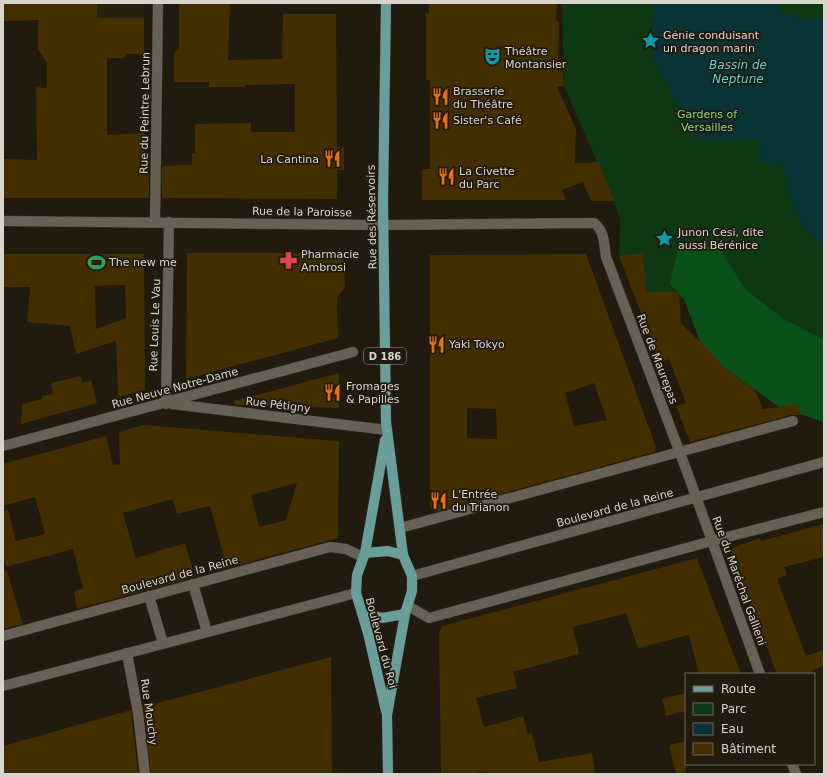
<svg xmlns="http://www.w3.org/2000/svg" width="827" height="777" font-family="'DejaVu Sans',sans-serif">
<rect width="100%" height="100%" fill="#201a0f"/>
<path fill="#281f0e" d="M 3,3 L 144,3 L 144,18 L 3,21 Z"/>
<path fill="#0e3814" d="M 562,3 L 824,3 L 824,422 L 779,407 L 715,361 L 703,350 L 684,299 L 647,292 L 643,253 L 619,256 L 620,220 L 614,201 L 564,86 Z"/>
<path fill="#084f18" d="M 718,246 L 745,289 L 784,319 L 824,340 L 824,422 L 779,407 L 715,361 L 703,350 L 684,299 L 670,284 L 678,248 Z"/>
<path fill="#0a3335" d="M 653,3 L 778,3 C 785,23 807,18 824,18 L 824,248 C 797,226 787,197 783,163 L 761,163 L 760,140 L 696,140 L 652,57 Z"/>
<g fill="#432e00" fill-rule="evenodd">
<path d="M 3,3 L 97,3 L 97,18 L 144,18 L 144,54 L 127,54 L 124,58 L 107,58 L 107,135 L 144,133 L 144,166 L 149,166 L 149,198 L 3,198 L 3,159 L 37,160 L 36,87 L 47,88 L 47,63 L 38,49 L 38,20 L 3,21 Z"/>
<path d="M 179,3 L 230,3 L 228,60 L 282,59 L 283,14 L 336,14 L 337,147 L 344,147 L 344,170 L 337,170 L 337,199 L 162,198 L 162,166 L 192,165 L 192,153 L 195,153 L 195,124 L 251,123 L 251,132 L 295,132 L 295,84 L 245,85 L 245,87 L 209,87 L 209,82 L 174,82 L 174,53 L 179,47 Z"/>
<path d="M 429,3 L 557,3 L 556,21 L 559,21 L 558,71 L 563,71 L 564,86 L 557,87 L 576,129 L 575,163 L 599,162 L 614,201 L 591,201 L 583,182 L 562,190 L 566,200 L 422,200 L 422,169 L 430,169 L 430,80 L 426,80 L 426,13 L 429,13 Z"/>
<path d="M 187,253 L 339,253 L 344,258 L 345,287 L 337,298 L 338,338 L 186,379 Z"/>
<path d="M 643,253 L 647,292 L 679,292 L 681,323 L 722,364 L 720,365 L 755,390 L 763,409 L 798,404 L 800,415 L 791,415 L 690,442 L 676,406 L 686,403 L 669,359 L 660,362 L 619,256 Z"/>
<path d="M 3,254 L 144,254 L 145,390 L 118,397 L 116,341 L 76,354 L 70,326 L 27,322 L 30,287 L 3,287 ZM 125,285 L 126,318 L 96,329 L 95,286 Z"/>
<path d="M 586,254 L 656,447 L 655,452 L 435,512 L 430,507 L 430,255 ZM 594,383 L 607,420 L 574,426 L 565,393 ZM 467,408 L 496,409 L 497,439 L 467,438 Z"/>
<path d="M 339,373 L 339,408 L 235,405 L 234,401 Z"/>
<path d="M 81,376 L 82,383 L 91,380 L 97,403 L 21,424 L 22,404 L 42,399 L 42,396 L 53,394 L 51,383 Z"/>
<path d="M 143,425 L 339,441 L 338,538 L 227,568 L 210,506 L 177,514 L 173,499 L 123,513 L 133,549 L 136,558 L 185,543 L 195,577 L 77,609 L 74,592 L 83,588 L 73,549 L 6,567 L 3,555 L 3,511 L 8,510 L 16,541 L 45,534 L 35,497 L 3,506 L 3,464 L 106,436 L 113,465 L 120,464 L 119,432 ZM 297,483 L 286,520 L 259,527 L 251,495 Z"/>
<path d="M 824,524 L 824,557 L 784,567 L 787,575 L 777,579 L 806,656 L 824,650 L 824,666 L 812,670 L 813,674 L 777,674 L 729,549 L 760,538 L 761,541 Z"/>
<path d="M 697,558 L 741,674 L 699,674 L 689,635 L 638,648 L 626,613 L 573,627 L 579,654 L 513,672 L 517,688 L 476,698 L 484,727 L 523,716 L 528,734 L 532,733 L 539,762 L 592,753 L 595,774 L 505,774 L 478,772 L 478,774 L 441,774 L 439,633 L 442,626 Z"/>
<path d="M 3,571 L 7,571 L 23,624 L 3,629 Z"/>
<path d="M 331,657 L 332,774 L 151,774 L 143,707 Z"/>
<path d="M 686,693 L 686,711 L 666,716 L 662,699 Z"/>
<path d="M 131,710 L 138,774 L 3,774 L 3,746 Z"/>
<path d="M 686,741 L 686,774 L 676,774 L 669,745 Z"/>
</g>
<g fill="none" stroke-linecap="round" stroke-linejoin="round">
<defs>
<g id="street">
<path d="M 155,222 L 158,3"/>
<path d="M 383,225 L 594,223 C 605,231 604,245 606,257 L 686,469 L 760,674"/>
<path d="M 166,404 L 169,222"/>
<path d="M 172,404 L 387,430"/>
<path d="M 3,446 L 353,352"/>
<path d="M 400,528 L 793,421"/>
<path d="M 193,584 L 207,632"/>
<path d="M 149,596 L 163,643"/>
<path d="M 408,606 L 429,618 L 712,541 L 824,512"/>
<path d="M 3,636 L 330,547 L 346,549 L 363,557"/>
<path d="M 127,653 L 138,713 L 145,774"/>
<path d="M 792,764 L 796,774"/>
</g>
<g id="secondary">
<path d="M 3,221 L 383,225"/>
<path d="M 412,576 L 824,462"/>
<path d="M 3,686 L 356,593"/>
</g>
<g id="primary">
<path d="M 386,3 L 383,202 L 386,422 L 403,555 L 412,576 L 412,591 L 405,614 L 387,715 L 388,774"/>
<path d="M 385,440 L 365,553 L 357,575 L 356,593 L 368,633 L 386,711"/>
<path d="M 365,553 L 388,551 L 403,555"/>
<path d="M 362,613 L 382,618 L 405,614"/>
</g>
</defs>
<use href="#street" stroke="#38332e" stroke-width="11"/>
<use href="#secondary" stroke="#38332e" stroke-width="11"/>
<use href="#primary" stroke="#38332e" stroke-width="11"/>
<use href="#street" stroke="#686054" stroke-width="10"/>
<use href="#secondary" stroke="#686054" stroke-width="10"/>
<use href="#primary" stroke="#699e9a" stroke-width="10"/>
</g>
<defs>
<symbol id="sight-bare" viewBox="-9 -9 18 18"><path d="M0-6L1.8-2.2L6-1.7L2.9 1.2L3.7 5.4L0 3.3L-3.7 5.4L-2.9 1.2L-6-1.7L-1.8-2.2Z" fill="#0f9aa8" stroke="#201a0f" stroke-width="2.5" paint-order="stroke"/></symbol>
<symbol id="theatre-bare" viewBox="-9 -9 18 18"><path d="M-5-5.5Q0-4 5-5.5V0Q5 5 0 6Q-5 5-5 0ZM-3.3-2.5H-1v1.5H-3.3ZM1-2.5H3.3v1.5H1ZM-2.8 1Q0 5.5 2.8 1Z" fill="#0f9aa8" stroke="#201a0f" stroke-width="2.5" paint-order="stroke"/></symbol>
<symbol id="restaurant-bare" viewBox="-9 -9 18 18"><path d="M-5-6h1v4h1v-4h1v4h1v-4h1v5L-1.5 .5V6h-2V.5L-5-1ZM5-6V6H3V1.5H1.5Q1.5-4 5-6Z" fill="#e8710a" stroke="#201a0f" stroke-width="2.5" paint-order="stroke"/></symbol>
<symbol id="pharmacy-bare" viewBox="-9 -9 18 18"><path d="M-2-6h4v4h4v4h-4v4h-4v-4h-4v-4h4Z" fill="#e0444e" stroke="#201a0f" stroke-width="2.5" paint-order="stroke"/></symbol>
<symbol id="stadium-bare" viewBox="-9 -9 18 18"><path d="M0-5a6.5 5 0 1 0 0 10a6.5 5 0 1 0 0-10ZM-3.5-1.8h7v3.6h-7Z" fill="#2e9e5b" stroke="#201a0f" stroke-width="2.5" paint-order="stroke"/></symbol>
</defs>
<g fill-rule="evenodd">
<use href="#sight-bare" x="638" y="28" width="25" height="25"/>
<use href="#theatre-bare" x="480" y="44" width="25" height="25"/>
<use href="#restaurant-bare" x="428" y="84" width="25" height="25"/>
<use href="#restaurant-bare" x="428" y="108" width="25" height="25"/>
<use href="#restaurant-bare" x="320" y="146" width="25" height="25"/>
<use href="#restaurant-bare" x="434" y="164" width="25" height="25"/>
<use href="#sight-bare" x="652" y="226" width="25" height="25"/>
<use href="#pharmacy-bare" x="276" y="248" width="25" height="25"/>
<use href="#stadium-bare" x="84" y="250" width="25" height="25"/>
<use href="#restaurant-bare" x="424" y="332" width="25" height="25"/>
<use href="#restaurant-bare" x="320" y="380" width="25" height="25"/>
<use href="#restaurant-bare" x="426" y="488" width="25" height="25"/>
</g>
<g text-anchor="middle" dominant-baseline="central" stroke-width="3.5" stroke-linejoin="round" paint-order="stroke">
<rect fill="#201a0f" stroke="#a29d95" stroke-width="1" x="364" y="348" width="42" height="16" rx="3"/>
<g font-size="10" font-weight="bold" fill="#d9d5ce">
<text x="385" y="356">D 186</text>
</g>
<g font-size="11" fill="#d9d5ce" stroke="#201a0f" text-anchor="start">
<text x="663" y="35">Génie conduisant<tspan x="663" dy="13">un dragon marin</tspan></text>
<text x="505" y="51">Théâtre<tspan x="505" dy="13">Montansier</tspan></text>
<text x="453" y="91">Brasserie<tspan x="453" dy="13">du Théâtre</tspan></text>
<text x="453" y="120">Sister's Café</text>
<text x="319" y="159" text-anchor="end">La Cantina</text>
<text x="459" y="171">La Civette<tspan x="459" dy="13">du Parc</tspan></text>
<text x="678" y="232">Junon Cesi, dite<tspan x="678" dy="13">aussi Bérénice</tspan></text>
<text x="301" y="254">Pharmacie<tspan x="301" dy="13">Ambrosi</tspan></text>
<text x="109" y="262">The new me</text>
<text x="449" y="344">Yaki Tokyo</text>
<text x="346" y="386">Fromages<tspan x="346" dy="13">&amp; Papilles</tspan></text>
<text x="452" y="494">L'Entrée<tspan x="452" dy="13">du Trianon</tspan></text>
</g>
<g font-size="11" fill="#d9d5ce" stroke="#201a0f">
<text transform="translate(145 113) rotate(-89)">Rue du Peintre Lebrun</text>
<text transform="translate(302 212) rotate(1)">Rue de la Paroisse</text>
<text transform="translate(372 217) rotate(-91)">Rue des Réservoirs</text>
<text transform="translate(155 325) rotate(-88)">Rue Louis Le Vau</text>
<text transform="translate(657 359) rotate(69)">Rue de Maurepas</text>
<text transform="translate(175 388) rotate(-15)">Rue Neuve Notre-Dame</text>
<text transform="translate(278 405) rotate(7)">Rue Pétigny</text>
<text transform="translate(615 508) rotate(-15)">Boulevard de la Reine</text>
<text transform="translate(180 575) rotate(-15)">Boulevard de la Reine</text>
<text transform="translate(739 581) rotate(70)">Rue du Maréchal Gallieni</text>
<text transform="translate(381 643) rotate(75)">Boulevard du Roi</text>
<text transform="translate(149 712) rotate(82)">Rue Mouchy</text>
</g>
<g font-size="11" fill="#82d98a" stroke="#201a0f">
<text x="707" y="114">Gardens of<tspan x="707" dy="13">Versailles</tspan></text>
</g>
<g font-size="12" font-style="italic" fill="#56d5dd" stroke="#201a0f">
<text x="738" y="65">Bassin de<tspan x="738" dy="14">Neptune</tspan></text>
</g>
</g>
<rect width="827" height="777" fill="none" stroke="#d9d5ce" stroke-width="8"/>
<rect x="685" y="673" width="130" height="92" fill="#201a0f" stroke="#6a655b"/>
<rect x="693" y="686" width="20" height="6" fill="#699e9a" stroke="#6a655b"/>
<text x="721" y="693" font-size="12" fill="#d9d5ce">Route</text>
<rect x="693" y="703" width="20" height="12" fill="#0e3814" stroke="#6a655b"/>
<text x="721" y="713" font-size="12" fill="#d9d5ce">Parc</text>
<rect x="693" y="723" width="20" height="12" fill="#0a3335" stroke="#6a655b"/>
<text x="721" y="733" font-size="12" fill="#d9d5ce">Eau</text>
<rect x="693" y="743" width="20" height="12" fill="#432e00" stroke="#6a655b"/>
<text x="721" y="753" font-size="12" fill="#d9d5ce">Bâtiment</text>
</svg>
